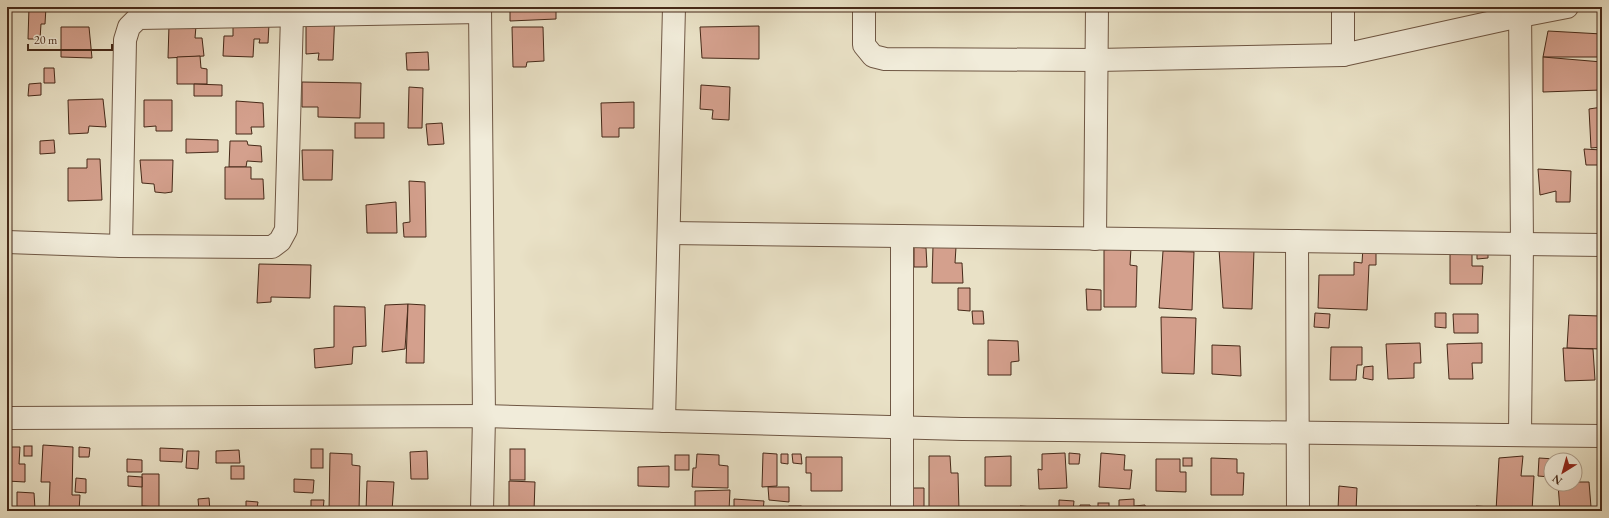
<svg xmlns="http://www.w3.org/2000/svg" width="1609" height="518" font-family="'EB Garamond',serif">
<rect width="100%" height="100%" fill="#e9e1c6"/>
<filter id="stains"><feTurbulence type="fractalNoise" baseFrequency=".005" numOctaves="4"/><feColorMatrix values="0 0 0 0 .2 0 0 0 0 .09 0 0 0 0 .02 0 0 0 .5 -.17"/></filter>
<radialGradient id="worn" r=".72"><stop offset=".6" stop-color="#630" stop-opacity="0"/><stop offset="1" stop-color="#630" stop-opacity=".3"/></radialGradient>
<g fill="#d4a08d" stroke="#462918">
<path d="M 29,7 L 46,7 L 45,24 L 41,24 L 40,39 L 28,39 Z"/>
<path d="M 510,7 L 556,7 L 556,19 L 510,21 Z"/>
<path d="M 306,10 L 335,10 L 333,60 L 318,60 L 319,53 L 306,54 Z"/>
<path d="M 233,23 L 269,24 L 268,43 L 259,43 L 260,39 L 254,39 L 253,57 L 223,56 L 224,36 L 233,36 Z"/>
<path d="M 169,25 L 196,26 L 195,38 L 202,38 L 204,56 L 168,58 Z"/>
<path d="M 759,26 L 759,59 L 702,58 L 700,27 Z"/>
<path d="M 61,27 L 89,27 L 92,58 L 61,57 Z"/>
<path d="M 512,27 L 543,27 L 544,61 L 527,62 L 526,67 L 513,67 Z"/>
<path d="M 1548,31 L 1602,34 L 1602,57 L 1543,57 Z"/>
<rect x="7" y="43" width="4" height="32"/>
<path d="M 428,52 L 429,70 L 407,70 L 406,53 Z"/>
<path d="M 200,56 L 201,68 L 207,69 L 207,84 L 177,84 L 177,57 Z"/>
<path d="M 1543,57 L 1602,62 L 1601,90 L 1543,92 Z"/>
<path d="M 44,68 L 54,68 L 55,83 L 44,83 Z"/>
<path d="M 302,82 L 361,83 L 360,118 L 318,117 L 318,107 L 302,107 Z"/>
<path d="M 41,83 L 41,95 L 28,96 L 29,84 Z"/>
<path d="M 194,84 L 222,85 L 222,96 L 194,96 Z"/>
<path d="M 701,85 L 730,87 L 729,120 L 712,119 L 713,110 L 700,109 Z"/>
<path d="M 409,87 L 423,88 L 422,128 L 408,128 Z"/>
<path d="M 103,99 L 106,127 L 89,126 L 88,133 L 69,134 L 68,100 Z"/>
<path d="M 144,100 L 172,100 L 172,131 L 156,131 L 156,126 L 144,127 Z"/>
<path d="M 236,101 L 263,103 L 264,127 L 251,127 L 252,134 L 236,134 Z"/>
<path d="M 634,102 L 634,128 L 619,128 L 619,137 L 602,137 L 601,103 Z"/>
<path d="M 7,103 L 8,103 L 9,133 L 7,133 Z"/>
<path d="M 1602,107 L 1602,147 L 1591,148 L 1589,109 Z"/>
<rect x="355" y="123" width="29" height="15"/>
<path d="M 442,123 L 444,144 L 428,145 L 426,124 Z"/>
<path d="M 186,139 L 218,140 L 218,152 L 186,153 Z"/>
<path d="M 54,140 L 55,153 L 40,154 L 40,141 Z"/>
<path d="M 230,141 L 247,141 L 248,145 L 261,146 L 262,162 L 247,161 L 246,167 L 229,167 Z"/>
<path d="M 1584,149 L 1602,150 L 1602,165 L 1586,165 Z"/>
<path d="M 302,150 L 333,150 L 332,180 L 303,180 Z"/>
<path d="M 87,159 L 100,159 L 102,200 L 68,201 L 68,168 L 87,168 Z"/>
<path d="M 140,160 L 173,160 L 172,192 L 165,193 L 155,192 L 154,184 L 142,183 Z"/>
<path d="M 225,167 L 251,167 L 251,179 L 263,179 L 264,199 L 225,199 Z"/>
<path d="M 1538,169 L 1571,171 L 1570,202 L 1556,202 L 1556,191 L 1540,195 Z"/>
<path d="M 409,181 L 425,182 L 426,237 L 404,237 L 403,223 L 410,222 Z"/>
<path d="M 396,202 L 397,233 L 367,233 L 366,205 Z"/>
<path d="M 933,246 L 956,247 L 955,263 L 962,263 L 963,283 L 932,283 Z"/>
<path d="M 914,247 L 926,248 L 927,267 L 914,267 Z"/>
<path d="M 1363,247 L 1376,247 L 1376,265 L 1369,265 L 1367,310 L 1318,308 L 1319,275 L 1354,275 L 1354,262 L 1362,263 Z"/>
<path d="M 1131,248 L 1130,265 L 1137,266 L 1136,307 L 1104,307 L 1104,250 Z"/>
<path d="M 1488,248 L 1488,258 L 1477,259 L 1477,250 Z"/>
<path d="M 1219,249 L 1254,250 L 1252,309 L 1223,308 Z"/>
<path d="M 1163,251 L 1194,252 L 1192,310 L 1159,308 Z"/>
<path d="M 1450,252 L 1472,252 L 1472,266 L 1483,266 L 1482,284 L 1450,284 Z"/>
<path d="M 259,264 L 311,265 L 310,298 L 271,297 L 271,302 L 257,303 Z"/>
<path d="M 958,288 L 970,288 L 970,311 L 958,310 Z"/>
<path d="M 1086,289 L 1101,290 L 1101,310 L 1087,310 Z"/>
<path d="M 408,304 L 405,349 L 382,352 L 385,305 Z"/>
<path d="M 408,304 L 425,305 L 424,363 L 406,363 Z"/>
<path d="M 334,306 L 365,307 L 366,346 L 353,347 L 352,364 L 315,368 L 314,349 L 334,347 Z"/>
<path d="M 972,311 L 983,311 L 984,324 L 973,324 Z"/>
<path d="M 1315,313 L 1330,314 L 1329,328 L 1314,327 Z"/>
<path d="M 1435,313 L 1446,313 L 1446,328 L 1435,327 Z"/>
<path d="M 1453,314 L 1478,314 L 1478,333 L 1454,333 Z"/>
<path d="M 1569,315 L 1600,316 L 1602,349 L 1567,348 Z"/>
<path d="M 1161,317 L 1196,318 L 1194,374 L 1162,373 Z"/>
<path d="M 988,340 L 1018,341 L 1019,361 L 1011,362 L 1011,375 L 988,375 Z"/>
<path d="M 1420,343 L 1421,363 L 1414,363 L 1414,378 L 1388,379 L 1386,344 Z"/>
<path d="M 1482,343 L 1482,363 L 1472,363 L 1473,379 L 1449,379 L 1447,344 Z"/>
<path d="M 1212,345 L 1240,346 L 1241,376 L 1212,374 Z"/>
<path d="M 1331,347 L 1362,347 L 1362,365 L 1357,365 L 1356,380 L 1330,380 Z"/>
<path d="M 1563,348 L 1593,349 L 1595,380 L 1565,381 Z"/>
<path d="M 1373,366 L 1373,380 L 1363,378 L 1364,367 Z"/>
<path d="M 43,445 L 73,447 L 72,495 L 80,495 L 79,511 L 49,511 L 50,482 L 41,482 Z"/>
<rect x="24" y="446" width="8" height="10"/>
<path d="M 7,447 L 20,447 L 19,464 L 25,464 L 25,482 L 7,481 Z"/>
<path d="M 79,447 L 90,448 L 89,457 L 79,457 Z"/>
<path d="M 160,448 L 183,449 L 182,462 L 160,461 Z"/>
<rect x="311" y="449" width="12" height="19"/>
<rect x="510" y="449" width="15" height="31"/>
<path d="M 239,450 L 240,463 L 216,463 L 216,451 Z"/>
<path d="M 187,451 L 199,451 L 198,469 L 186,468 Z"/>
<path d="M 427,451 L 428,479 L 411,479 L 410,452 Z"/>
<path d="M 330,453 L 352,454 L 352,465 L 360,466 L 359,511 L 329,511 Z"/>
<path d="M 763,453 L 777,454 L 777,486 L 762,487 Z"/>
<path d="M 1065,453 L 1067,488 L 1039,489 L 1038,469 L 1042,470 L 1042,454 Z"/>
<path d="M 1069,453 L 1080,454 L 1079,464 L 1069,464 Z"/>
<path d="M 1101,453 L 1125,455 L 1124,470 L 1132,470 L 1130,489 L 1099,487 Z"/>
<path d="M 697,454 L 719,455 L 719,465 L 728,466 L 728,488 L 692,487 L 693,468 L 696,468 Z"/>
<path d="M 781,454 L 788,454 L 788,464 L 781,463 Z"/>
<path d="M 792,454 L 801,454 L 802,464 L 793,463 Z"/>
<rect x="675" y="455" width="14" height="15"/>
<path d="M 929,456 L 950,456 L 951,473 L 958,473 L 959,511 L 929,511 Z"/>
<path d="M 1011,456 L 1011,486 L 985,486 L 985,457 Z"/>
<path d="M 1523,456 L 1521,476 L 1534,476 L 1532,511 L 1496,511 L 1499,458 Z"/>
<path d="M 806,457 L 842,457 L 842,491 L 811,491 L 811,473 L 806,473 Z"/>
<rect x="1183" y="458" width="9" height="8"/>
<path d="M 1211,458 L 1237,459 L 1237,473 L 1244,473 L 1243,495 L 1211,495 Z"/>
<path d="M 1539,458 L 1555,459 L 1551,460 L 1551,477 L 1538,476 Z"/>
<path d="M 127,459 L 142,460 L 142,472 L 127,472 Z"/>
<path d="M 1156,459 L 1180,459 L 1180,472 L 1186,472 L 1186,492 L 1156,491 Z"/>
<rect x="231" y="466" width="13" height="13"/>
<path d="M 669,466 L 669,487 L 638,486 L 638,467 Z"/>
<path d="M 142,474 L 159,474 L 159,507 L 142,506 Z"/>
<path d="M 128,476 L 142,477 L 142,487 L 128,486 Z"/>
<path d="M 76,478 L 86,479 L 86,493 L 75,492 Z"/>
<path d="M 294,479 L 314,480 L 313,493 L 294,492 Z"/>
<path d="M 367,481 L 394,482 L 392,511 L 366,511 Z"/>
<path d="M 509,481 L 535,482 L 534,511 L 509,511 Z"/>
<path d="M 1575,482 L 1589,482 L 1591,507 L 1573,508 L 1573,511 L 1560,511 L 1558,484 L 1575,484 Z"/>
<path d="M 1339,486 L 1357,488 L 1356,511 L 1338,510 Z"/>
<path d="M 768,487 L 789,487 L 789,502 L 769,500 Z"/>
<path d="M 909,488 L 924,488 L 924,511 L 908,511 Z"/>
<path d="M 730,490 L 729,511 L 695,511 L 695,491 Z"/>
<path d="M 17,492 L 34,493 L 35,509 L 17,511 Z"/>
<path d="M 209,498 L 210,511 L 199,511 L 198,499 Z"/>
<path d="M 734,499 L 764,501 L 763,511 L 734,511 Z"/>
<path d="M 1134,499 L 1134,506 L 1145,505 L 1146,511 L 1119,511 L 1119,500 Z"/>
<path d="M 311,500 L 324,500 L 323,511 L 311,511 Z"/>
<path d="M 1059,500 L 1074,501 L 1073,511 L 1059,511 Z"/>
<path d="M 246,501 L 258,502 L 257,508 L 246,508 Z"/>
<rect x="1098" y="503" width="11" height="8"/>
<path d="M 1080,505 L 1090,505 L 1091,511 L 1080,511 Z"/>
<rect x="789" y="506" width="12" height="5"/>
<path d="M 1020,506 L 1034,507 L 1034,511 L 1020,511 Z"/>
<path d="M 1476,506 L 1491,507 L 1491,511 L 1476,511 Z"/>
<path d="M 1056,507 L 1056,511 L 1041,511 L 1041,508 Z"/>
</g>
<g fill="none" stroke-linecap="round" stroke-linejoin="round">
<defs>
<g id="minor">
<path d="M 480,7 L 484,416 L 482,511"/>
<path d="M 864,7 L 864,45 L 873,56 L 885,59 L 1097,60 L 1343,55 L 1520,16 L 1567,7"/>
<path d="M 1343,7 L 1343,55"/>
<path d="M 1520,7 L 1522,244 L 1520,435"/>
<path d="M 670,233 L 1602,245"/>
<path d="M 1095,239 L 1097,7"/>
<path d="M 1297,241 L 1298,511"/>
<path d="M 7,242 L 121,246 L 272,247 L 280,241 L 286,230 L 292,15"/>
<path d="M 121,246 L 125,40 L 129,27 L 138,18 L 480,12"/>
<path d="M 7,418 L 484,416 L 962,429 L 1602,436"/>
<path d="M 664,421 L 674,7"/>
<path d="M 902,511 L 902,236"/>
</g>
</defs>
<use href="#minor" stroke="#6f5744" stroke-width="24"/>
<use href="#minor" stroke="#f1ecda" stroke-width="22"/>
</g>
<rect width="1609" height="518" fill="none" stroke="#e9e1c6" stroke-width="24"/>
<rect x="8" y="8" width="1593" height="502" fill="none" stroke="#462918" stroke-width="2"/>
<rect x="12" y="12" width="1585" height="494" fill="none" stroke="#462918"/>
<g transform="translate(1563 472) rotate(217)"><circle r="19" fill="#f1ecda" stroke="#ad9e8c"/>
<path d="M0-3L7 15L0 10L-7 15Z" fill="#8f2418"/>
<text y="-6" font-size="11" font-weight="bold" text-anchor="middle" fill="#462918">N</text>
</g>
<path d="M28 44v6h84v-6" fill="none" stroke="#462918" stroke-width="2"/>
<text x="34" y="44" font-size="12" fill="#462918" stroke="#f1ecda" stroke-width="3" paint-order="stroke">20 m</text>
<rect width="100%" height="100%" filter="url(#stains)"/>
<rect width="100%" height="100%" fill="url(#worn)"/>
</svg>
